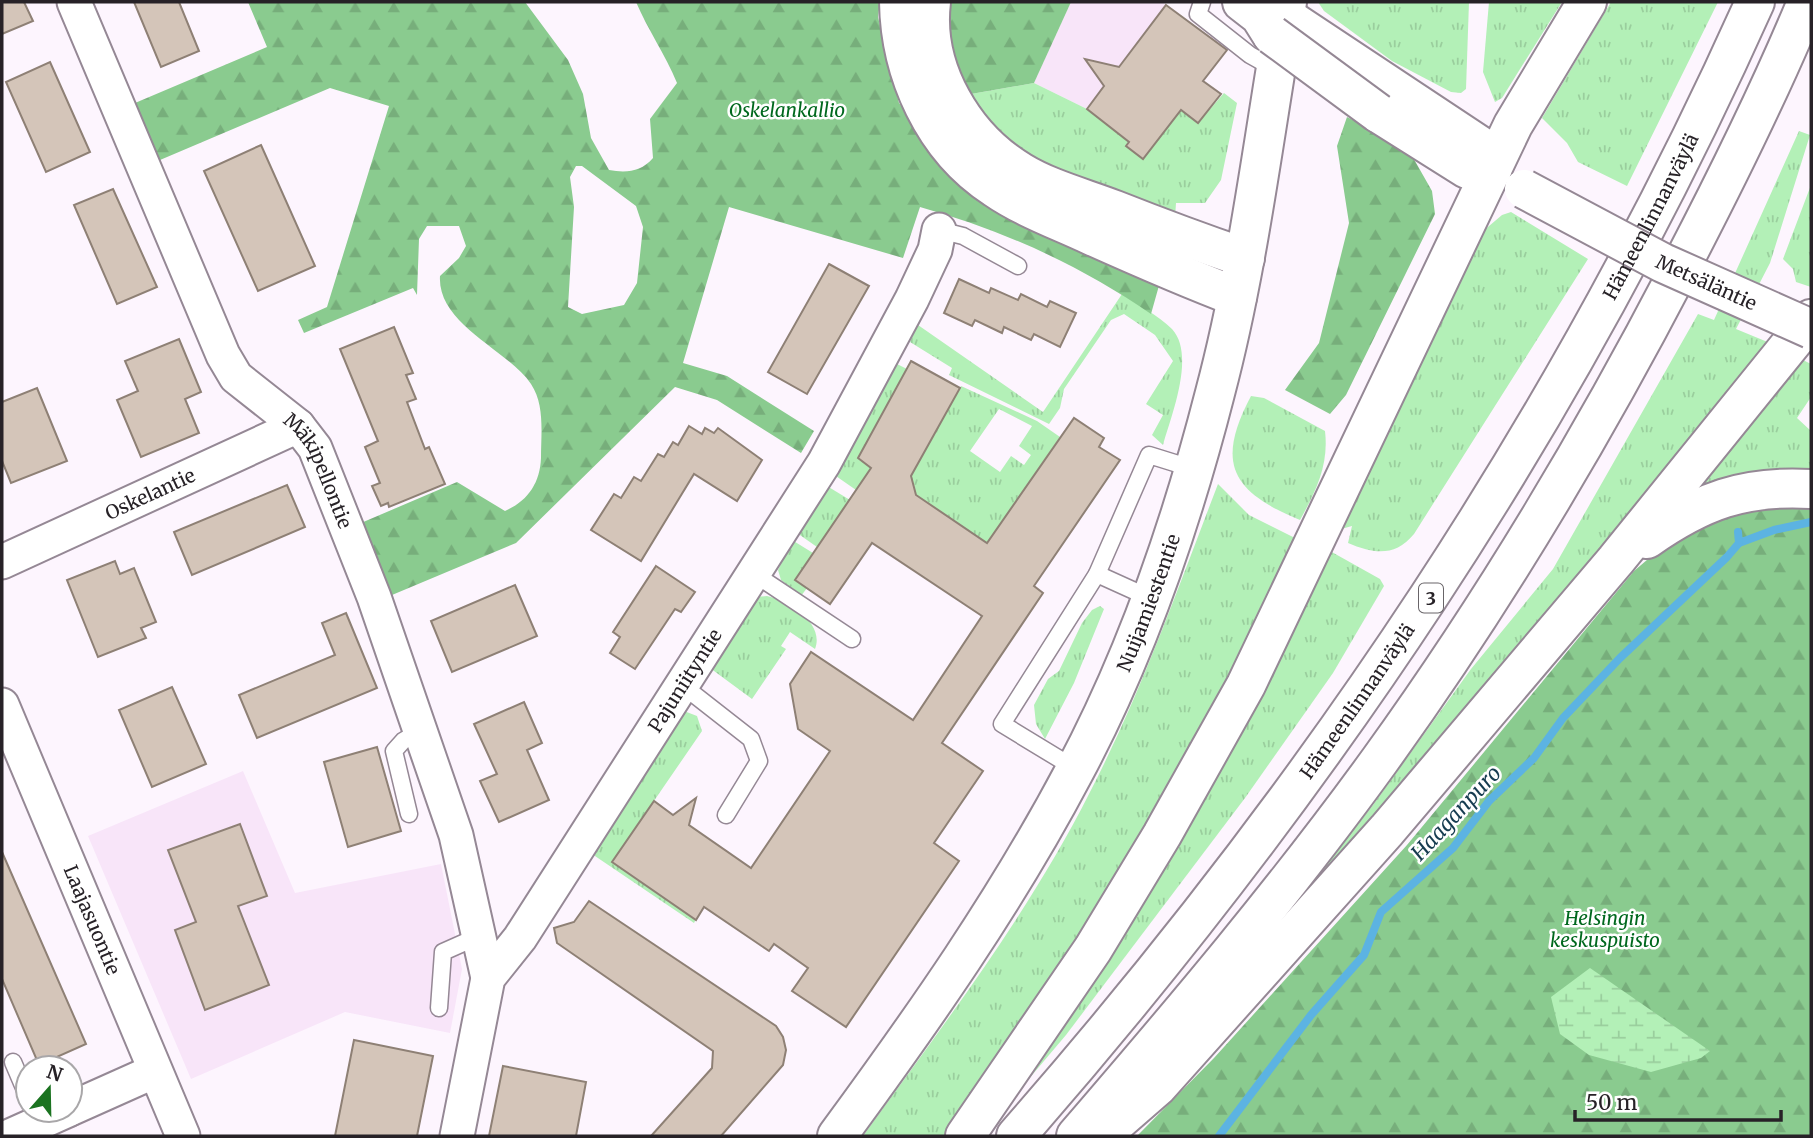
<svg xmlns="http://www.w3.org/2000/svg" width="1813" height="1138" font-family="Merriweather,serif">
<defs>
<pattern id="grass-tufts" width="24" height="20" patternUnits="userSpaceOnUse" patternTransform="scale(1.75)"><rect width="24" height="20" fill="#b3f0b7"/><path d="M3 7l-1-3M5 7V3M7 7l1-3M15 17l-1-3M17 17v-4M19 17l1-3" fill="none" stroke="#9ace9d"/></pattern>
<pattern id="forest-firs" width="22" height="20" patternUnits="userSpaceOnUse" patternTransform="scale(1.75)"><rect width="22" height="20" fill="#8acb8f"/><path d="M5 1l3.5 6h-7zM16 11l3.5 6h-7z" fill="#77ae7b"/></pattern>
<pattern id="wetland-marsh" width="20" height="14" patternUnits="userSpaceOnUse" patternTransform="scale(1.75)"><rect width="20" height="14" fill="#b3f0b7"/><path d="M1 5h8M5 5V1M11 12h8M15 12V8" fill="none" stroke="#9ace9d"/></pattern>
</defs>
<rect width="100%" height="100%" fill="#fdf5fe"/>
<g fill="#f8e5f9">
<path d="M 1071,2 L 1162,2 L 1209,38 L 1212,34 L 1229,47 L 1201,84 L 1205,88 L 1209,85 L 1221,94 L 1198,123 L 1186,114 L 1186,104 L 1143,159 L 1126,146 L 1129,142 L 1087,109 L 1034,83 Z"/>
<path d="M 243,771 L 295,893 L 441,864 L 462,969 L 450,1033 L 345,1012 L 191,1079 L 88,836 Z"/>
</g>
<g fill="url(#grass-tufts)" fill-rule="evenodd">
<path d="M 1318,2 L 1469,2 L 1466,89 L 1461,93 L 1451,92 L 1392,61 L 1324,11 Z"/>
<path d="M 1489,2 L 1562,2 L 1502,98 L 1495,102 L 1483,72 Z"/>
<path d="M 1611,2 L 1718,2 L 1627,186 L 1578,162 L 1567,143 L 1542,118 Z"/>
<path d="M 1034,83 L 1087,109 L 1129,142 L 1127,146 L 1143,159 L 1186,103 L 1187,114 L 1198,123 L 1224,93 L 1237,103 L 1221,180 L 1205,203 L 1176,203 L 1175,218 L 1024,159 L 985,123 L 971,94 Z"/>
<path d="M 1799,131 L 1810,135 L 1770,263 L 1736,329 L 1770,343 L 1539,630 L 1269,937 L 1373,805 L 1471,669 L 1553,569 L 1698,314 L 1714,320 Z"/>
<path d="M 1811,185 L 1811,287 L 1796,282 L 1793,269 L 1783,259 Z"/>
<path d="M 1511,212 L 1588,259 L 1414,534 C 1395,557 1374,554 1348,543 L 1352,526 L 1334,531 L 1482,232 L 1502,215 Z"/>
<path d="M 1122,294 C 1138,305 1158,315 1172,329 C 1196,355 1171,416 1163,445 L 1152,435 L 1163,415 L 1146,404 L 1173,361 L 1155,335 L 1124,314 L 1111,320 L 1064,389 L 1060,408 L 1049,424 L 949,375 L 952,368 L 910,342 L 918,325 L 1043,412 Z"/>
<path d="M 1797,357 L 1811,364 L 1811,397 L 1797,418 L 1811,431 L 1811,476 L 1692,489 Z"/>
<path d="M 891,361 L 907,369 L 871,468 L 856,490 L 833,474 Z"/>
<path d="M 961,386 L 1037,421 L 1060,437 L 983,549 L 916,495 L 911,476 ZM 999,409 L 1032,426 L 1019,446 L 1031,455 L 1024,465 L 1011,456 L 1000,472 L 970,451 Z"/>
<path d="M 1251,396 L 1264,398 L 1325,431 C 1329,465 1316,491 1300,520 C 1232,492 1215,464 1251,396 Z"/>
<path d="M 1218,484 L 1249,515 L 1295,538 L 1186,765 L 1117,882 L 946,1136 L 863,1136 C 943,1025 1028,915 1090,792 C 1141,693 1178,588 1218,484 Z"/>
<path d="M 827,486 L 850,500 L 817,547 L 797,533 Z"/>
<path d="M 792,540 L 813,553 L 796,580 L 807,588 L 801,596 L 781,580 L 778,570 Z"/>
<path d="M 1330,551 L 1380,579 L 1384,586 L 1333,673 L 1245,798 L 1066,1035 L 989,1126 Z"/>
<path d="M 767,596 C 789,601 825,623 815,649 L 790,632 L 781,646 L 786,649 L 752,699 L 710,668 L 756,597 Z"/>
<path d="M 1100,606 L 1104,609 L 1074,683 L 1045,739 L 1036,724 L 1034,705 L 1048,679 L 1059,671 L 1082,623 L 1092,610 Z"/>
<path d="M 684,711 L 697,716 L 702,731 L 612,862 L 696,919 L 694,923 L 592,854 Z"/>
</g>
<g fill="url(#forest-firs)" fill-rule="evenodd">
<path d="M 248,2 L 525,2 L 568,60 L 583,94 L 591,138 L 609,170 C 626,173 641,172 653,158 L 650,119 L 677,83 C 665,54 648,30 636,2 L 880,2 L 878,17 L 899,103 L 957,176 L 1160,282 L 1151,314 C 1080,265 1002,230 920,207 L 903,258 L 729,207 L 683,363 L 727,376 L 814,431 L 801,453 L 717,400 L 675,387 L 516,543 L 392,595 L 361,523 L 457,482 L 505,511 C 528,501 540,483 541,458 C 541,433 545,405 531,384 C 508,350 437,324 440,276 L 459,258 L 466,246 L 459,226 L 427,226 L 419,239 L 417,295 L 413,288 L 304,333 L 298,320 L 327,307 L 389,106 L 330,88 L 160,160 L 135,103 L 267,47 ZM 576,166 L 582,166 L 636,206 L 643,227 L 637,283 L 624,305 L 582,314 L 568,307 L 574,207 L 570,177 Z"/>
<path d="M 950,2 L 1071,2 L 1034,83 L 971,94 C 953,63 944,38 950,2 Z"/>
<path d="M 1347,117 L 1407,147 L 1432,191 L 1435,214 L 1346,395 L 1330,414 L 1285,390 L 1319,343 L 1349,223 L 1337,146 Z"/>
<path d="M 1811,503 L 1811,1136 L 1137,1136 L 1214,1058 L 1407,845 L 1634,571 L 1681,531 L 1717,510 Z"/>
</g>
<path fill="url(#wetland-marsh)" d="M 1590,968 L 1710,1051 L 1701,1058 L 1651,1072 L 1589,1055 L 1560,1034 L 1551,997 Z"/>
<g fill="none" stroke-linecap="round" stroke-linejoin="round">
<g stroke="#5cb3e2" stroke-width="8">
<path d="M 1739,543 L 1774,530 L 1811,522"/>
<path d="M 1219,1136 L 1311,1015 L 1364,955 L 1381,912 L 1453,848 L 1489,801 L 1534,758 L 1563,718 L 1620,658 L 1727,557 L 1739,543 L 1738,532"/>
</g>
</g>
<g fill="#d4c5b9" stroke="#8e8075" stroke-width="2">
<path d="M 2,2 L 24,2 L 33,21 L 2,34 Z"/>
<path d="M 134,2 L 179,2 L 199,51 L 161,67 Z"/>
<path d="M 1166,5 L 1227,50 L 1203,81 L 1221,94 L 1198,123 L 1181,110 L 1143,159 L 1126,146 L 1129,142 L 1087,109 L 1104,86 L 1085,59 L 1119,67 Z"/>
<path d="M 50,62 L 90,152 L 46,172 L 6,82 Z"/>
<path d="M 261,145 L 315,266 L 258,291 L 204,171 Z"/>
<path d="M 113,189 L 157,287 L 117,304 L 74,205 Z"/>
<path d="M 829,264 L 869,286 L 807,394 L 768,372 Z"/>
<path d="M 959,279 L 989,293 L 991,288 L 1018,300 L 1021,294 L 1047,307 L 1050,301 L 1076,313 L 1060,347 L 1034,334 L 1031,340 L 1004,327 L 1002,333 L 975,320 L 972,326 L 944,313 Z"/>
<path d="M 394,327 L 413,373 L 406,375 L 416,399 L 407,402 L 425,449 L 429,447 L 445,484 L 389,507 L 388,503 L 381,506 L 372,486 L 380,483 L 365,447 L 378,441 L 340,349 Z"/>
<path d="M 179,339 L 201,392 L 185,399 L 199,433 L 141,457 L 117,400 L 138,391 L 125,361 Z"/>
<path d="M 911,361 L 960,388 L 911,476 L 916,495 L 987,543 L 1074,418 L 1104,438 L 1099,447 L 1120,460 L 1034,586 L 1043,593 L 942,743 L 983,771 L 934,843 L 959,861 L 846,1027 L 792,991 L 808,968 L 774,944 L 769,951 L 704,907 L 696,920 L 612,862 L 654,801 L 673,815 L 696,798 L 689,825 L 751,868 L 830,751 L 798,729 L 790,684 L 811,652 L 913,720 L 982,616 L 872,543 L 830,604 L 795,580 L 871,468 L 858,458 Z"/>
<path d="M 37,388 L 67,461 L 11,483 L 2,461 L 2,402 Z"/>
<path d="M 689,426 L 702,434 L 705,428 L 714,433 L 718,428 L 762,460 L 737,501 L 694,474 L 641,561 L 591,530 L 614,494 L 621,498 L 634,477 L 641,481 L 658,454 L 664,457 L 673,442 L 678,445 Z"/>
<path d="M 287,485 L 305,527 L 192,575 L 174,532 Z"/>
<path d="M 115,561 L 120,574 L 134,568 L 156,622 L 141,628 L 146,638 L 98,657 L 67,580 Z"/>
<path d="M 656,566 L 695,592 L 681,612 L 675,609 L 635,669 L 610,653 L 620,637 L 613,632 Z"/>
<path d="M 515,585 L 537,636 L 452,672 L 431,621 Z"/>
<path d="M 346,613 L 377,688 L 257,738 L 239,695 L 335,655 L 322,623 Z"/>
<path d="M 172,687 L 206,764 L 152,787 L 119,710 Z"/>
<path d="M 524,702 L 542,743 L 527,750 L 549,800 L 499,822 L 480,781 L 497,774 L 474,724 Z"/>
<path d="M 377,747 L 401,831 L 348,847 L 324,762 Z"/>
<path d="M 240,824 L 267,896 L 238,906 L 269,985 L 205,1010 L 175,930 L 196,922 L 168,850 Z"/>
<path d="M 2,852 L 86,1044 L 39,1065 L 2,979 Z"/>
<path d="M 589,901 L 776,1026 L 783,1037 L 786,1050 L 783,1065 L 721,1136 L 651,1136 L 712,1068 L 713,1051 L 557,943 L 554,928 L 574,922 Z"/>
<path d="M 354,1040 L 433,1056 L 417,1136 L 335,1136 Z"/>
<path d="M 503,1066 L 586,1082 L 576,1136 L 489,1136 Z"/>
</g>
<g fill="none" stroke-linecap="round" stroke-linejoin="round">
<defs>
<g id="service">
<path d="M 1202,2 L 1198,14 L 1250,55 L 1275,69"/>
<path d="M 939,230 L 963,236 L 1018,266"/>
<path d="M 753,573 L 852,639"/>
<path d="M 1097,574 L 1150,598"/>
<path d="M 682,685 L 751,739 L 759,761 L 726,815"/>
<path d="M 1076,769 L 1002,724 L 1097,574 L 1149,455 L 1194,469"/>
<path d="M 409,814 L 394,751 L 403,741 L 420,731"/>
<path d="M 439,1008 L 443,952 L 479,936"/>
<path d="M 13,1062 L 28,1097"/>
</g>
<g id="minor">
<path id="s1" d="M 74,2 L 223,355 L 236,377 L 298,426 L 315,448 L 374,597 L 456,835 L 488,978"/>
<path id="s2" d="M 2,562 L 298,426"/>
<path id="s3" d="M 2,705 L 183,1136"/>
<path d="M 70,1109 L 155,1071"/>
<path d="M 10,1136 L 68,1110"/>
<path id="s4" d="M 457,1136 L 488,978 L 520,938 L 824,463 L 912,299 L 935,250 L 939,230"/>
</g>
<g id="tertiary">
<path id="s5" d="M 837,1136 C 923,1019 1006,901 1074,772 C 1137,654 1182,522 1215,393 C 1249,265 1264,132 1287,2"/>
</g>
<g id="secondary">
<path d="M 899,2 C 900,73 933,148 995,188 C 1024,208 1058,220 1090,235 C 1139,257 1187,278 1237,297"/>
<path d="M 931,2 C 923,69 964,138 1021,172 C 1049,189 1084,198 1115,210 C 1158,227 1201,243 1245,258"/>
<path d="M 1242,2 L 1260,16 L 1272,35"/>
<path d="M 1292,21 L 1482,147 L 1492,170"/>
<path d="M 1378,113 L 1467,169 L 1485,170"/>
</g>
<g id="trunk">
<path d="M 1647,539 C 1701,501 1744,485 1811,489"/>
<path d="M 1104,1133 L 1157,1087 L 1387,830 L 1616,560 L 1811,319"/>
<path d="M 965,1136 L 1093,949 L 1162,835 L 1246,685 L 1513,125 L 1587,2"/>
<path id="s6" d="M 1016,1136 C 1319,790 1567,422 1755,2"/>
<path d="M 1076,1136 C 1181,1014 1286,890 1380,760 C 1492,605 1590,441 1678,272 C 1724,184 1769,94 1807,2"/>
</g>
</defs>
<use href="#service" stroke="#958895" stroke-width="19"/>
<use href="#minor" stroke="#958895" stroke-width="37"/>
<use href="#tertiary" stroke="#958895" stroke-width="42"/>
<use href="#secondary" stroke="#958895" stroke-width="42"/>
<use href="#trunk" stroke="#958895" stroke-width="42"/>
<use href="#service" stroke="#fff" stroke-width="16"/>
<use href="#minor" stroke="#fff" stroke-width="33"/>
<use href="#tertiary" stroke="#fff" stroke-width="38"/>
<use href="#secondary" stroke="#fff" stroke-width="38"/>
<use href="#trunk" stroke="#fff" stroke-width="38"/>
<defs>
<g id="secondary-bridge">
<path d="M 1272,35 L 1378,113"/>
<path id="s7" d="M 1524,189 L 1663,263 L 1811,329"/>
</g>
</defs>
<use href="#secondary-bridge" stroke="#958895" stroke-width="42" stroke-linecap="butt"/>
<use href="#secondary-bridge" stroke="#fff" stroke-width="38"/>
</g>
<g text-anchor="middle" dominant-baseline="central" stroke-width="5" stroke-linejoin="round" paint-order="stroke">
<rect fill="#fff" stroke="#686468" stroke-width="2" x="1419" y="583.5" width="24" height="29" rx="5"/>
<g font-size="18" font-weight="bold" fill="#272227">
<text x="1431" y="598">3</text>
</g>
<g font-size="19" font-style="italic" fill="#00681e" stroke="#fff">
<text x="787" y="110">Oskelankallio</text>
<text x="1605" y="918">Helsingin<tspan x="1605" dy="22">keskuspuisto</tspan></text>
</g>
<g font-size="19" fill="#272227" stroke="#fff">
<text stroke="none"><textPath href="#s6" startOffset="1120">Hämeenlinnanväylä</textPath></text>
<text stroke="none"><textPath href="#s7" startOffset="205">Metsäläntie</textPath></text>
<text stroke="none"><textPath href="#s1" startOffset="537">Mäkipellontie</textPath></text>
<text stroke="none"><textPath href="#s2" startOffset="163">Oskelantie</textPath></text>
<text stroke="none"><textPath href="#s5" startOffset="620">Nuijamiestentie</textPath></text>
<text stroke="none"><textPath href="#s4" startOffset="518">Pajuniityntie</textPath></text>
<text stroke="none"><textPath href="#s6" startOffset="553">Hämeenlinnanväylä</textPath></text>
<text stroke="none"><textPath href="#s3" startOffset="233">Laajasuontie</textPath></text>
</g>
<g font-size="21" font-style="italic" fill="#163c50" stroke="#fff">
<text transform="translate(1456 813) rotate(-47)">Haaganpuro</text>
</g>
</g>
<rect width="1813" height="1138" fill="none" stroke="#272227" stroke-width="7"/>
<g transform="translate(49 1089) rotate(20)"><circle r="33" fill="#ffffff" stroke="#a9a7a9" stroke-width="2"/>
<path d="M0-5L12 26L0 18L-12 26Z" fill="#1b7320"/>
<text y="-10" font-size="19" font-weight="bold" text-anchor="middle" fill="#272227">N</text>
</g>
<path d="M1575 1110v10h206v-10" fill="none" stroke="#272227" stroke-width="3.5"/>
<text x="1586" y="1110" font-size="21" fill="#272227" stroke="#ffffff" stroke-width="5" paint-order="stroke">50 m</text>
</svg>
